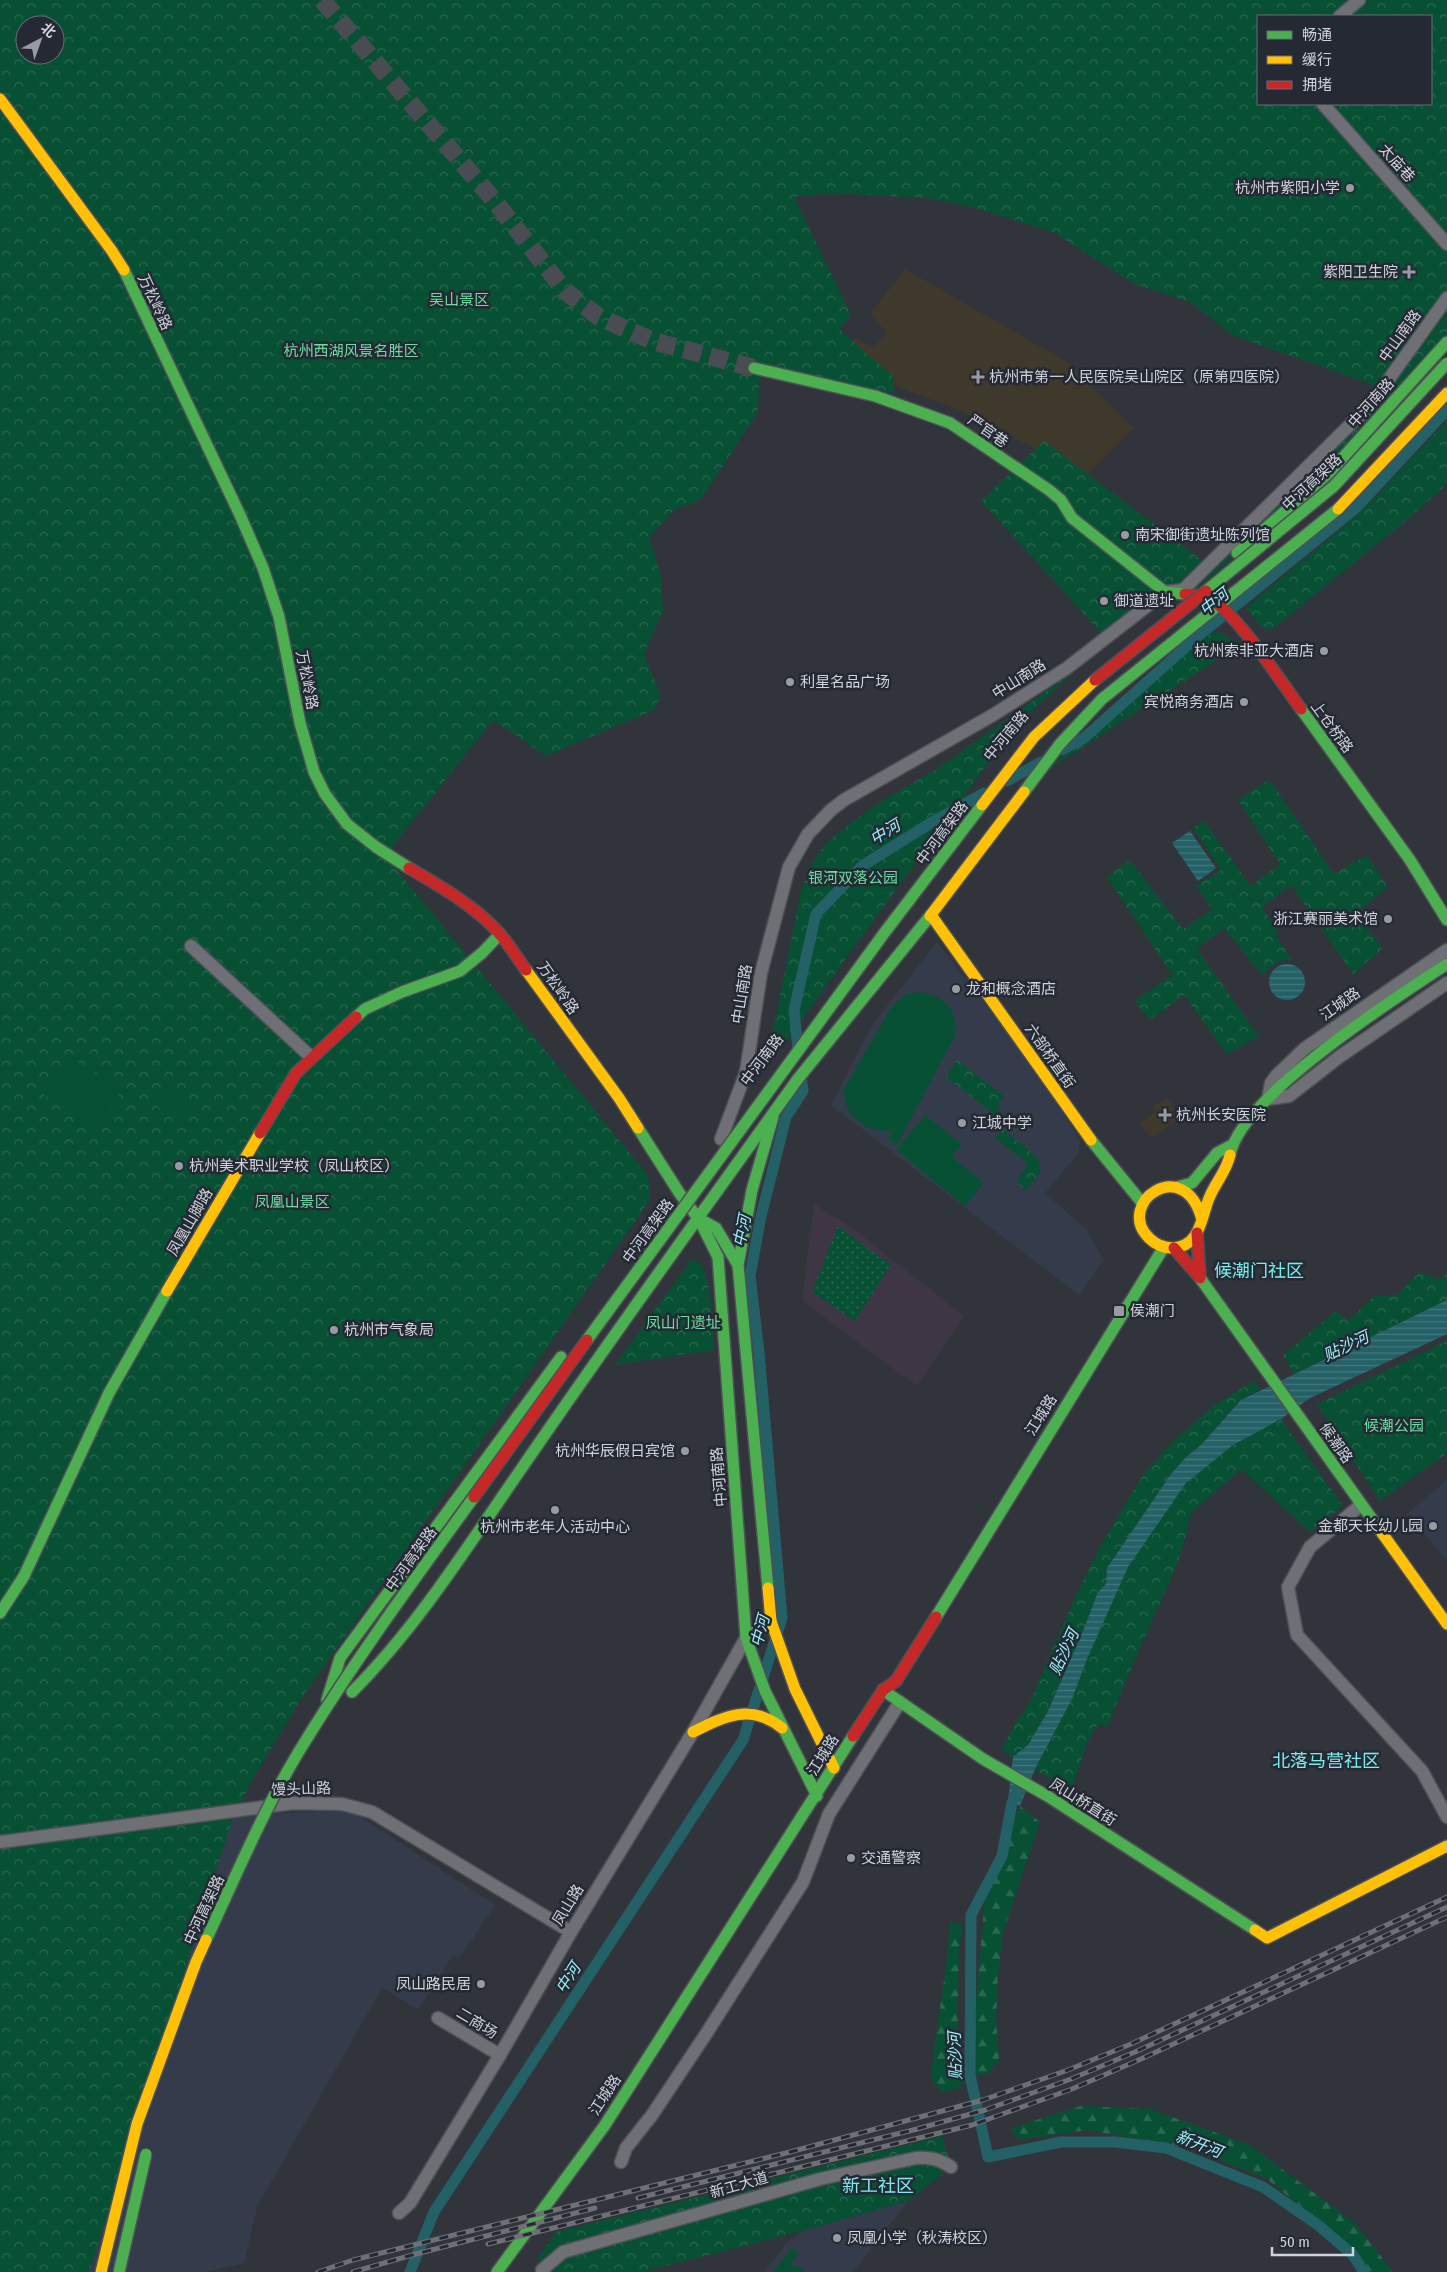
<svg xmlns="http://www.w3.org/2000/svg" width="1447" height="2272" font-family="'Fira Sans Condensed','Noto Sans SC',sans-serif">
<defs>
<pattern id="grass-dots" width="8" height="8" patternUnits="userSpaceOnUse" patternTransform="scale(1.25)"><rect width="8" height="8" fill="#075033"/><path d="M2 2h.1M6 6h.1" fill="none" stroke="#2a6850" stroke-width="1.8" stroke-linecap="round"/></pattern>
<pattern id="forest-firs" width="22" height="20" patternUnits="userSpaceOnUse" patternTransform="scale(1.25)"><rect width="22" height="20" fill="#075033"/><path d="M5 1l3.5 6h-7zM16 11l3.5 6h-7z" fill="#2a6850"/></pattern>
<pattern id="park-crowns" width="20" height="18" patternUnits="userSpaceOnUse" patternTransform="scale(1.25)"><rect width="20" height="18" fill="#075033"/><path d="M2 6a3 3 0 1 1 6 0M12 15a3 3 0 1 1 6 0" fill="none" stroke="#2a6850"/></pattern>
<pattern id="water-rules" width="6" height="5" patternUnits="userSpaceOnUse" patternTransform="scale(1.25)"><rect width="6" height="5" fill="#246167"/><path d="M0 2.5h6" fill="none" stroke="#43777c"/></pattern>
</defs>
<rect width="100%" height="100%" fill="#32343b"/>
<path fill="#3f3645" d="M 814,1204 L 852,1228 L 964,1316 L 917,1386 L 802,1301 Z"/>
<g fill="#343c4b">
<path d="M 937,942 L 1030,1062 L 1080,1140 L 1079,1152 L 1045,1193 L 1085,1228 L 1104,1260 L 1079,1295 L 831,1105 L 873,1024 Z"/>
<path d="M 1447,1480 L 1447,1560 L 1407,1514 Z"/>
<path d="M 350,1810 L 495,1905 L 459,1959 L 453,1955 L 418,2009 L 382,1988 L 257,2207 L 244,2263 L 205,2272 L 0,2272 L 231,1816 Z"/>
<path d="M 908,2201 L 853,2272 L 764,2272 L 786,2244 L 802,2231 Z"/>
</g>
<g fill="#3f392b">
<path d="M 905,269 L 1069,363 L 1134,428 L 1084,478 L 1000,429 L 957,409 L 837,364 L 855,338 L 874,347 L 887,333 L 870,314 Z"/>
<path d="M 1167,1098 L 1180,1118 L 1151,1138 L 1140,1123 L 1155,1112 L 1152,1107 Z"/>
</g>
<path fill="url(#grass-dots)" d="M 838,1226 L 891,1265 L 855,1321 L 812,1292 Z"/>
<g fill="url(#forest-firs)">
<path d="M 1020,1806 L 1040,1822 L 1003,1933 L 998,1976 L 996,2018 L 999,2060 L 987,2074 L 974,2076 L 975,2011 L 985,1898 L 1005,1855 L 1012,1821 Z"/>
<path d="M 950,1922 L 963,1924 L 959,1950 L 957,2048 L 966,2081 L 959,2088 L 941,2092 L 931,2078 C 936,2026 947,1974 950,1922 Z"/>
<path d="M 1081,2106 L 1150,2109 L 1250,2145 L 1356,2224 L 1393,2272 L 1370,2272 L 1353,2249 L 1267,2179 L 1189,2148 L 1088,2130 L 1018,2140 L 1011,2128 Z"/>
</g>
<g fill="url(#park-crowns)" fill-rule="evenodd">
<path d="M 0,0 L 1447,0 L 1447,343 L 1330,472 L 1192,593 L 1186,587 L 1105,637 L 981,501 L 1044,441 L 1208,565 L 1382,388 L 1232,335 L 1190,302 L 1134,284 L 1053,232 L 975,208 L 928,198 L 829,193 L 794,197 L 851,315 L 839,329 L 894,377 L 894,393 L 759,377 L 758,412 L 701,499 L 674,510 L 649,537 L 661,576 L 663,610 L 644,654 L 661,696 L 654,710 L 546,756 L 493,720 L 385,856 L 648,1175 L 650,1200 L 299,1702 L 249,1786 L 230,1827 L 89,2272 L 0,2272 ZM 1258,16 L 1431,16 L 1431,104 L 1258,104 ZM 25,25 L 55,25 L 55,55 L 25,55 Z"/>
<path d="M 1447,421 L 1447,484 L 1402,524 L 1270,631 L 1262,627 L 1246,608 L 1361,512 Z"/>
<path d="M 1215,631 L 1241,644 L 1052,767 L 1054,762 C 1073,750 1092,737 1110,722 C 1145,692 1176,655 1215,631 Z"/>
<path d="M 1077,669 L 1014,727 L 765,1070 L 801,891 L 813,861 L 828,841 L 872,807 L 940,767 Z"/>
<path d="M 1267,781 L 1271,782 L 1334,874 L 1367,855 L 1388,887 L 1355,913 L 1383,948 L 1353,974 L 1291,885 L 1262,907 L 1278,932 L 1276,936 L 1292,960 C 1278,959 1271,964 1263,976 L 1224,928 L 1197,949 L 1259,1036 L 1227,1054 L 1184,995 L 1150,1020 L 1134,1001 L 1172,975 L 1107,877 L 1130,860 L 1183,929 L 1212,909 L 1196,886 L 1221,870 L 1193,828 L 1204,821 L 1251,886 L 1280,864 L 1238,800 Z"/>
<path d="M 957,1060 L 1004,1096 L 998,1105 L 1000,1111 L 995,1115 L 946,1077 Z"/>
<path d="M 1003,1129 L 1038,1158 L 1040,1173 L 1026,1191 L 1016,1182 L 1028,1164 L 995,1138 Z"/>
<path d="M 692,1259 C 695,1260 699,1262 701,1265 C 712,1283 713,1328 714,1350 L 615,1365 Z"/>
<path d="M 1420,1272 L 1440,1280 L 1447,1272 L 1447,1300 L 1294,1374 L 1283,1355 L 1336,1311 L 1348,1321 L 1375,1296 L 1397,1295 Z"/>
<path d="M 1447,1341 L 1447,1453 L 1380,1501 L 1317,1404 Z"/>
<path d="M 1254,1381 L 1260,1389 L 1241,1400 L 1201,1445 L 1186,1457 L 1171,1474 L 1107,1568 L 1106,1584 L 1098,1592 L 1083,1631 L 1048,1711 L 1028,1745 L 1013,1757 L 1001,1749 L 1016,1723 L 1030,1702 L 1075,1597 L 1100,1547 L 1143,1475 L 1174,1440 L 1216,1404 Z"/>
<path d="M 1281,1419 L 1343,1506 L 1310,1532 L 1241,1469 L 1190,1514 C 1185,1554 1166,1589 1150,1625 C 1135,1659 1121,1693 1107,1727 L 1098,1724 L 1087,1743 L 1071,1790 L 1035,1770 L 1072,1699 L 1087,1659 L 1128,1567 L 1147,1536 L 1186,1483 L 1233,1445 Z"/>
<path d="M 943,2136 L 945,2148 L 953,2166 L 908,2201 L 802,2231 L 642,2272 L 556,2272 L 537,2260 L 556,2232 Z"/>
</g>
<g fill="#075033">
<path d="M 917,992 C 944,996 958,1007 955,1036 L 897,1145 L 888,1140 L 893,1130 C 867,1136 842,1114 844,1089 L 891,1008 L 904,995 Z"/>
<path d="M 69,1056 L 122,1090 L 97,1129 L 44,1095 Z"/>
<path d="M 169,1088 L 195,1111 L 182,1127 L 155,1104 Z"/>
<path d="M 925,1115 L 962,1144 L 952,1157 L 984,1183 L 965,1206 L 896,1150 Z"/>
<path d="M 792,2248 L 799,2253 L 790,2265 L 800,2267 L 805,2272 L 773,2272 Z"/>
</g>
<g fill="url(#water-rules)">
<path d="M 1190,831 L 1216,868 L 1198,881 L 1172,843 Z"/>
<circle cx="1287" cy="982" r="18"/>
<path d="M 1447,1300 L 1447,1334 L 1310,1398 L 1281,1419 L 1233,1445 L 1186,1483 L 1128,1567 L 1087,1659 L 1072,1699 L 1035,1769 L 1020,1806 L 1008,1801 L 1013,1757 L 1028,1745 L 1048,1711 L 1083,1631 L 1098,1592 L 1106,1584 L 1107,1568 L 1171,1474 L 1186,1457 L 1201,1445 L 1241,1400 Z"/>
</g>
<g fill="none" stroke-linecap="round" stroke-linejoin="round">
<g stroke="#246167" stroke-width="11">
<path d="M 1062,750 L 1084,738 L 1197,637 L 1356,508 L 1447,410"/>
<path d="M 1007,781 L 1041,762"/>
<path d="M 798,1049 L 794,1010 L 816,914 L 862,866 L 929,824 L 984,793"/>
<path d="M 1018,1791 L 1012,1803 L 1002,1856 L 971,1915 L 970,2075 L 988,2157 L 1061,2142 L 1115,2142 L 1166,2148 L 1263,2187 L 1318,2225 L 1353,2255 L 1364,2272"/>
<path d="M 410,2272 L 434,2212 L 743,1740 L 782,1618 L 759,1352 L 750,1276 L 761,1216 L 786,1117 L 803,1091 L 801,1075"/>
</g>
<path stroke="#4a4c53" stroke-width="18" stroke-dasharray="18 9" stroke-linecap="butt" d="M 322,0 L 493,199 L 565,291 L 599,317 L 653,341 L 754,368"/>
<defs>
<g id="street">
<path d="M 1340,16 L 1359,0"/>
<path d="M 1323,104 L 1447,244"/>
<path d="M 191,946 L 311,1057"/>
<path d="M 1447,950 L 1304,1049 L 1276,1076 L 1271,1083 L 1268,1099 L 1289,1096 L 1339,1057 L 1447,983"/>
<path d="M 721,1139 L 746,1072 L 761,973 L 789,867 L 808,834 L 831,810 L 844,800 L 993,715 L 1067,668 L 1165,592 L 1183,590 L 1371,404 L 1447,298"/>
<path d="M 1361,1505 L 1310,1547 L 1288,1587 L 1297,1635 L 1422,1771 L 1447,1817"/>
<path d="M 0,1842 L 294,1803 L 342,1804 L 372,1812 L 571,1932"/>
<path d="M 438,2018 L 500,2055"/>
<path d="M 621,2162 L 626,2148 L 652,2115 L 706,2034 L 803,1882 L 829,1814 L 900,1702"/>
<path d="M 399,2213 L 410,2203 L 500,2055 L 571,1932 L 693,1732 L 746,1638 L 771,1621"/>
<path d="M 542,2270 L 563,2252 L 820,2179 L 916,2158 C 930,2157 939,2159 951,2167"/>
</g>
<g id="fast">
<path d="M 124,270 L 240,515 L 263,568 L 279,617 L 300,723 L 314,772 L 325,794 L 347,824 L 376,847 L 409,868"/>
<path d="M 754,368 L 875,396 L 950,423 L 1049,490 L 1061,500 L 1072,518 L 1165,592 L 1185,594"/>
<path d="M 1237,553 L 1330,472 L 1447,342"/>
<path d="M 1301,709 L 1410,860 L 1447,920"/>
<path d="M 1024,792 L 1060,744 L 1102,699 L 1338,509"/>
<path d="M 356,1017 L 365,1009 L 402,992 L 460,971 L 482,953 L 500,934"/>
<path d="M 638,1128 L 680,1194 L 698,1218 L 716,1228 L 738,1265"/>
<path d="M 1091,1140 L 1143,1204"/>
<path d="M 1230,1155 C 1240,1097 1397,997 1447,964"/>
<path d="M 1177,1187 L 1192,1183 L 1217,1153 L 1230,1146"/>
<path d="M 698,1218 L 797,1080 L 930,916"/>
<path d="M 700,1221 L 718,1257 L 746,1638 L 765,1691 L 817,1796"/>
<path d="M 1200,1278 L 1382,1533"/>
<path d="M 768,1588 L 738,1265 L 752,1190 L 773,1117"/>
<path d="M 0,1613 L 24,1576 L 109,1393 L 167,1291"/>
<path d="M 936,1617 L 1164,1247"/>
<path d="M 883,1690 L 983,1759 L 1049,1797 L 1255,1930"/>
<path d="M 352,1692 C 416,1628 466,1549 517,1475 C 576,1389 637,1303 698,1218"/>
<path d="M 327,1700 L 340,1658 L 561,1357"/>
<path d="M 497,2272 L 605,2125 L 853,1736"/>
</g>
<g id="slow">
<path d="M 0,99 L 112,251 L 124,270"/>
<path d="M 1338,509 L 1447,393"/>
<path d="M 931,915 L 1091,1140"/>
<path d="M 930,916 L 1024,792"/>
<path d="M 526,970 L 619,1098 L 638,1128"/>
<path d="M 1202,1220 C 1185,1153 1114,1203 1149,1238 C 1156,1245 1164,1248 1173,1248 C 1202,1246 1201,1215 1210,1196 C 1216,1182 1227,1170 1230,1155"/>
<path d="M 167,1291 L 260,1133"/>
<path d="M 1382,1533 L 1447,1624"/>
<path d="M 768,1588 L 771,1621 L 795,1689 L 834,1768"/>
<path d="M 693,1732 C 725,1716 751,1703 782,1728"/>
<path d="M 1255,1930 L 1267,1938 L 1447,1846"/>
</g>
<g id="jam">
<path d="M 1185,594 C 1192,595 1202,595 1208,598 C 1236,611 1281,682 1301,709"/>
<path d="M 409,868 C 441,887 474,905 499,933 C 509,944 517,958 526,970"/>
<path d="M 260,1133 L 296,1073 L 356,1017"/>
<path d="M 1174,1248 L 1200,1278 L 1197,1233"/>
<path d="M 853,1736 L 883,1690 L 896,1681 L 936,1617"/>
</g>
</defs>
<use href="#street" stroke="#4e5056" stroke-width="15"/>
<use href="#fast" stroke="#4e5056" stroke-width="14"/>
<use href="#slow" stroke="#4e5056" stroke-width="14"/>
<use href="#jam" stroke="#4e5056" stroke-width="14"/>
<use href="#street" stroke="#6e7076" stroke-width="12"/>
<use href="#fast" stroke="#4caf50" stroke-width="11"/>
<use href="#slow" stroke="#ffc107" stroke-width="11"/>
<use href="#jam" stroke="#c62828" stroke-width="11"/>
<defs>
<g id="rail">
<path d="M 638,2198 L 917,2129 L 985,2110 L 1071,2079 L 1135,2052 L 1447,1907"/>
<path d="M 488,2244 L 972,2125 L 1072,2089 L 1141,2059 L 1447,1917"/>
<path d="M 318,2272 L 353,2260 L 790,2152 L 983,2100 L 1068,2070 L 1131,2044 L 1447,1897"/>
<path d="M 353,2272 L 412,2255 L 595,2208"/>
</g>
</defs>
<use href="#rail" stroke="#6e7075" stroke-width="5"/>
<use href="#rail" stroke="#242934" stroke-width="3" stroke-dasharray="9" stroke-linecap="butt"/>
<defs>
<g id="fast-bridge">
<path d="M 1206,591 L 1334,486 L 1447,363"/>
<path d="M 587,1340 L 885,932 L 982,805"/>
<path d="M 206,1940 C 235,1878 262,1813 298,1753 C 352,1664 413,1581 474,1497"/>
<path d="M 119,2272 L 146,2154"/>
</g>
<g id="slow-bridge">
<path d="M 982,805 L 1034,737 L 1095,680"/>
<path d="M 101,2272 L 137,2124 L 196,1962 L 206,1940"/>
</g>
<g id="jam-bridge">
<path d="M 1095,680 L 1206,591"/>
<path d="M 474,1497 L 587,1340"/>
</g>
</defs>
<use href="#fast-bridge" stroke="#4e5056" stroke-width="14" stroke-linecap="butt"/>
<use href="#slow-bridge" stroke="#4e5056" stroke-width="14" stroke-linecap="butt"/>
<use href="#jam-bridge" stroke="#4e5056" stroke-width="14" stroke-linecap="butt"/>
<use href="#fast-bridge" stroke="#4caf50" stroke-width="11"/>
<use href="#slow-bridge" stroke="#ffc107" stroke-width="11"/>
<use href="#jam-bridge" stroke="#c62828" stroke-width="11"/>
</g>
<g fill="#989ba2" stroke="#242934" stroke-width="2">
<circle cx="1350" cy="188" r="5"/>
<path d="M1406.5 264.5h5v5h5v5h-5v5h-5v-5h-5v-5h5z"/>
<path d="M975.5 369.5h5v5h5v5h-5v5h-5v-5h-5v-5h5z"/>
<circle cx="1125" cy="535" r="5"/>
<circle cx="1104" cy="601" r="5"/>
<circle cx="1324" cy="651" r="5"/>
<circle cx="790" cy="682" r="5"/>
<circle cx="1244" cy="702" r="5"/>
<circle cx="1388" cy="919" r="5"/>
<circle cx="956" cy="989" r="5"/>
<path d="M1162.5 1107.5h5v5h5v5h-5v5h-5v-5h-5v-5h5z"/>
<circle cx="962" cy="1123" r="5"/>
<circle cx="179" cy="1166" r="5"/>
<rect x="1113" y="1305" width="12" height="12" rx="2.5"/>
<circle cx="334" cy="1330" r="5"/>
<circle cx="685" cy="1451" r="5"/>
<circle cx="555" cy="1510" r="5"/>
<circle cx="1433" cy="1526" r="5"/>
<circle cx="851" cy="1858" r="5"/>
<circle cx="481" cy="1984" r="5"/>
<circle cx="837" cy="2238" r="5"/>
</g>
<g text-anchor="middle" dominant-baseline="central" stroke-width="5" stroke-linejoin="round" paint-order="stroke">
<g font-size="15" fill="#cfd3da" stroke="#242934">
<text transform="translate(1397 163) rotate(48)">太庙巷</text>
<text transform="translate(155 302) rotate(65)">万松岭路</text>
<text transform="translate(1400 336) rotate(-54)">中山南路</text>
<text transform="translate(1371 403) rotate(-48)">中河南路</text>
<text transform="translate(988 431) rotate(35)">严官巷</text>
<text transform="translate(1312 482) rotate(-43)">中河高架路</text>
<text transform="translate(1019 679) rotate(-32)">中山南路</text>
<text transform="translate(307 680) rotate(79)">万松岭路</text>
<text transform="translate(1332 727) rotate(54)">上仓桥路</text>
<text transform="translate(1006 736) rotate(-50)">中河南路</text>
<text transform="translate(942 833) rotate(-53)">中河高架路</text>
<text transform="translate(558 988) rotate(55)">万松岭路</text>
<text transform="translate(742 994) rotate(-81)">中山南路</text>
<text transform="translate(1340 1004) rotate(-35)">江城路</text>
<text transform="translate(1050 1056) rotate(55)">六部桥直街</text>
<text transform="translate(762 1060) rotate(-53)">中河南路</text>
<text transform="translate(190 1222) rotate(-60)">凤凰山脚路</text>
<text transform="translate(648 1231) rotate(-54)">中河高架路</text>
<text transform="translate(1041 1415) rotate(-58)">江城路</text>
<text transform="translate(1336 1443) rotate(55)">候潮路</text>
<text transform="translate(719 1477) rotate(-95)">中河南路</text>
<text transform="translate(411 1559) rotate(-54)">中河高架路</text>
<text transform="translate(823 1755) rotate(-58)">江城路</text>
<text transform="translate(301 1789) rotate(-2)">馒头山路</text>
<text transform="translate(1083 1802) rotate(32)">凤山桥直街</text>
<text transform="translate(568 1905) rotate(-59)">凤山路</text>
<text transform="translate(204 1910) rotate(-65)">中河高架路</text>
<text transform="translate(477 2023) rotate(31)">二商场</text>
<text transform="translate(605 2095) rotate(-57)">江城路</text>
<text transform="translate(739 2185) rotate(-16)">新工大道</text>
</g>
<g font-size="15" fill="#cfd3da" stroke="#242934" text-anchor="start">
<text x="1340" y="188" text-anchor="end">杭州市紫阳小学</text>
<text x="1398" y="272" text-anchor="end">紫阳卫生院</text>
<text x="989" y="377">杭州市第一人民医院吴山院区（原第四医院）</text>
<text x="1135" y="535">南宋御街遗址陈列馆</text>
<text x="1114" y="601">御道遗址</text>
<text x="1314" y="651" text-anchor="end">杭州索非亚大酒店</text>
<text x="800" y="682">利星名品广场</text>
<text x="1234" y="702" text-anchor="end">宾悦商务酒店</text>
<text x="1378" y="919" text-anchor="end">浙江赛丽美术馆</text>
<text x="966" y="989">龙和概念酒店</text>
<text x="1176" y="1115">杭州长安医院</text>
<text x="972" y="1123">江城中学</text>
<text x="189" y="1166">杭州美术职业学校（凤山校区）</text>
<text x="1130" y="1311">侯潮门</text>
<text x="344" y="1330">杭州市气象局</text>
<text x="675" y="1451" text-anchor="end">杭州华辰假日宾馆</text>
<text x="1423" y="1526" text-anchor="end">金都天长幼儿园</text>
<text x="555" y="1527" text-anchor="middle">杭州市老年人活动中心</text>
<text x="861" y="1858">交通警察</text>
<text x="471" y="1984" text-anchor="end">凤山路民居</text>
<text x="847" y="2238">凤凰小学（秋涛校区）</text>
</g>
<g font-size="15" fill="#69dea0" stroke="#242934">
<text x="459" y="300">吴山景区</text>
<text x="351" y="351">杭州西湖风景名胜区</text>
<text x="853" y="878">银河双落公园</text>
<text x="292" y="1202">凤凰山景区</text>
<text x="683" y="1323">凤山门遗址</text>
<text x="1394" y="1426">候潮公园</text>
</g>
<g font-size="16" font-style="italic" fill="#9bf2fa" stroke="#242934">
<text transform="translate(1214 602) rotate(-39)">中河</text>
<text transform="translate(885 832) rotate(-32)">中河</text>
<text transform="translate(742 1231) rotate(-79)">中河</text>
<text transform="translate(1346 1346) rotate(-25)">贴沙河</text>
<text transform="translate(760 1631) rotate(-75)">中河</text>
<text transform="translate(1064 1652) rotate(-65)">贴沙河</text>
<text transform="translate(568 1978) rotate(-57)">中河</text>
<text transform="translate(955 2056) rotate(-92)">贴沙河</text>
<text transform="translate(1199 2144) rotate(21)">新开河</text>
</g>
<g font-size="18" fill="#7deaea" stroke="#242934">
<text x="1259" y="1271">候潮门社区</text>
<text x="1326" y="1761">北落马营社区</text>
<text x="878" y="2186">新工社区</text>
</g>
</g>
<rect x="1257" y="15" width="175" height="90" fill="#242934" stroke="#686d76"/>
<rect x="1267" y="31" width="25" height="8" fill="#4caf50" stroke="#686d76"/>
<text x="1302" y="40" font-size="15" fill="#cfd3da">畅通</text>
<rect x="1267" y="56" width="25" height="8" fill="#ffc107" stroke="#686d76"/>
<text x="1302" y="65" font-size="15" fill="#cfd3da">缓行</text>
<rect x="1267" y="81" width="25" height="8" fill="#c62828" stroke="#686d76"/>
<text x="1302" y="90" font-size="15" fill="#cfd3da">拥堵</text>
<g transform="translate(40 40) rotate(41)"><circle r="24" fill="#242934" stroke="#686d76"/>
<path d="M0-4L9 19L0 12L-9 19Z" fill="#989ba2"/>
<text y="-8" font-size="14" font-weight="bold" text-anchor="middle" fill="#cfd3da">北</text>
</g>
<path d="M1272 2247v8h81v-8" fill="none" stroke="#cfd3da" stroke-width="2.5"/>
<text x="1280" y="2247" font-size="15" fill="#cfd3da" stroke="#242934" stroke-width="4" paint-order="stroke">50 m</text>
</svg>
